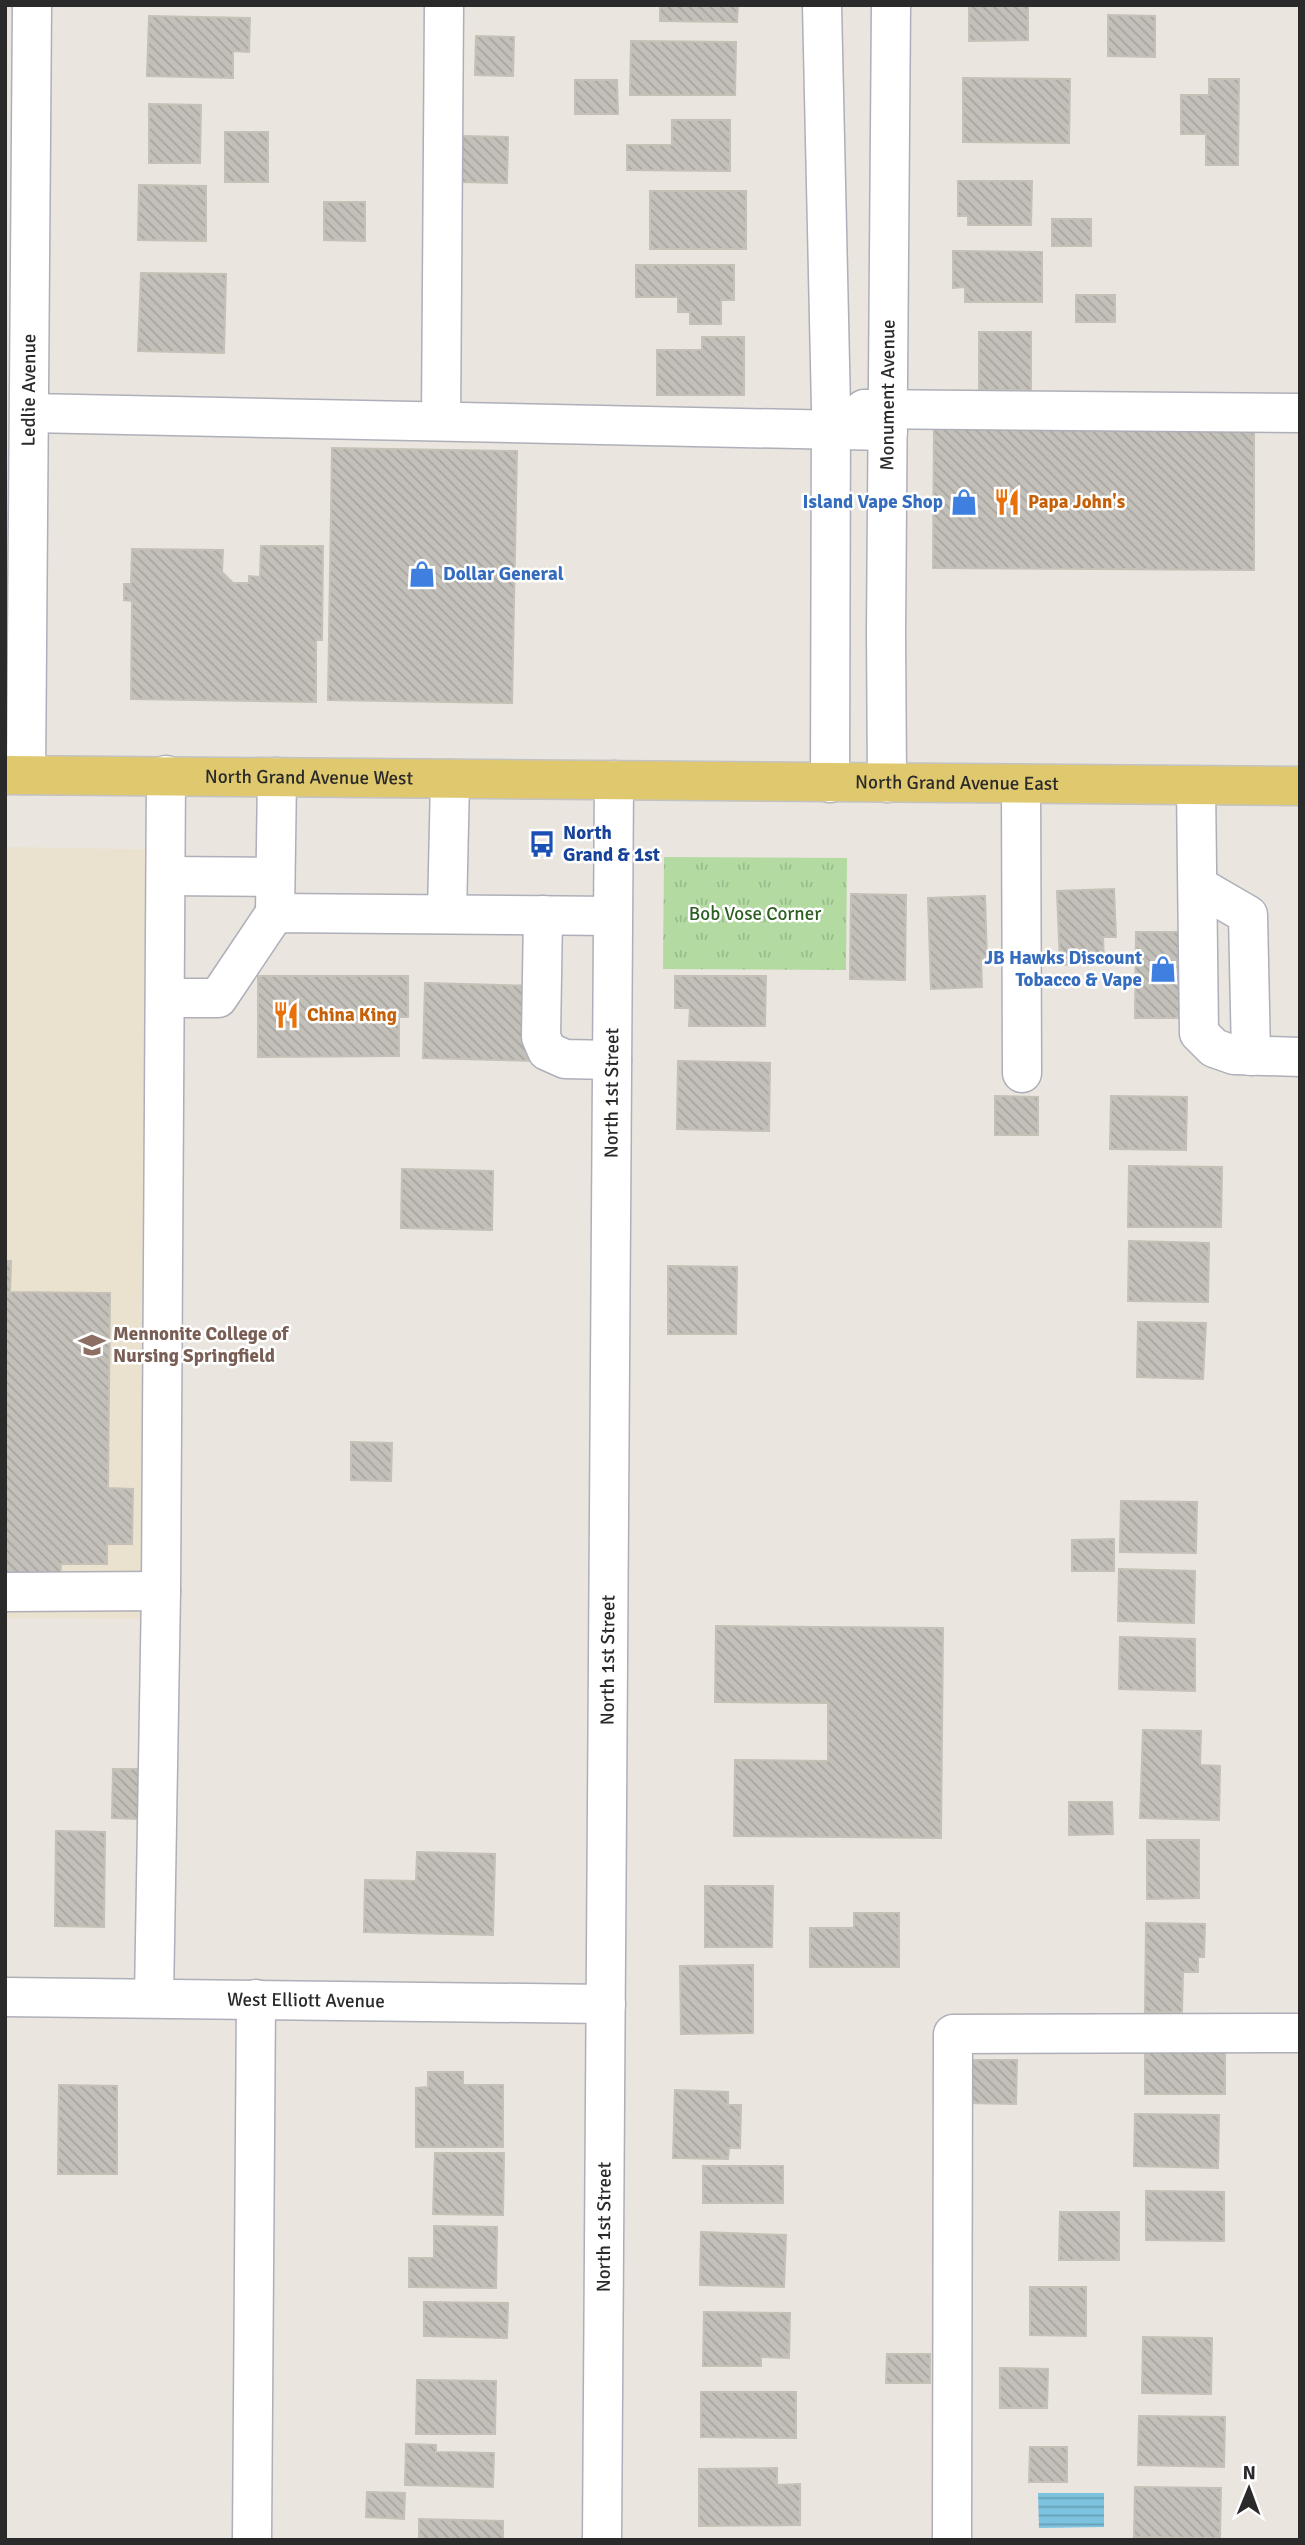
<svg xmlns="http://www.w3.org/2000/svg" width="1305" height="2545" font-family="Signika,sans-serif">
<defs>
<pattern id="park-tufts" width="24" height="20" patternUnits="userSpaceOnUse" patternTransform="scale(1.75)"><rect width="24" height="20" fill="#b3daa1"/><path d="M3 7l-1-3M5 7V3M7 7l1-3M15 17l-1-3M17 17v-4M19 17l1-3" fill="none" stroke="#9abb8b"/></pattern>
<pattern id="water-rules" width="6" height="5" patternUnits="userSpaceOnUse" patternTransform="scale(1.75)"><rect width="6" height="5" fill="#7dc3e0"/><path d="M0 2.5h6" fill="none" stroke="#679fb6"/></pattern>
<pattern id="building-back-hatch" width="6" height="6" patternUnits="userSpaceOnUse" patternTransform="scale(1.75)"><rect width="6" height="6" fill="#c3bfb9"/><path d="M-1 5l2 2M0 0l6 6M5-1l2 2" fill="none" stroke="#a8a49f"/></pattern>
</defs>
<rect width="100%" height="100%" fill="#eae5de"/>
<path fill="#eae2cf" d="M 5,847 L 186,850 L 185,1072 L 173,1619 L 5,1618 Z"/>
<path fill="url(#park-tufts)" d="M 664,857 L 847,858 L 846,970 L 663,969 Z"/>
<path fill="url(#water-rules)" d="M 1038,2493 L 1104,2493 L 1104,2527 L 1039,2528 Z"/>
<g fill="url(#building-back-hatch)" stroke="#c5c1b7" stroke-width="2">
<path d="M 660,5 L 738,5 L 737,22 L 660,21 Z"/>
<path d="M 969,5 L 1028,5 L 1028,40 L 969,41 Z"/>
<path d="M 1108,15 L 1155,16 L 1155,57 L 1108,56 Z"/>
<path d="M 149,16 L 250,18 L 249,52 L 233,51 L 233,78 L 147,76 Z"/>
<path d="M 476,36 L 514,37 L 513,76 L 475,75 Z"/>
<path d="M 631,41 L 736,42 L 735,95 L 630,95 Z"/>
<path d="M 963,78 L 1070,79 L 1069,143 L 963,142 Z"/>
<path d="M 1209,79 L 1239,79 L 1238,165 L 1206,165 L 1206,134 L 1181,134 L 1181,95 L 1209,95 Z"/>
<path d="M 575,80 L 617,80 L 618,114 L 575,114 Z"/>
<path d="M 149,104 L 201,105 L 200,163 L 149,163 Z"/>
<path d="M 672,120 L 730,120 L 730,171 L 627,170 L 627,145 L 672,145 Z"/>
<rect x="225" y="132" width="43" height="50"/>
<path d="M 462,136 L 508,137 L 507,183 L 461,182 Z"/>
<path d="M 958,181 L 1032,181 L 1031,225 L 968,225 L 968,216 L 958,216 Z"/>
<path d="M 139,185 L 206,186 L 206,241 L 138,240 Z"/>
<rect x="650" y="191" width="96" height="58"/>
<path d="M 324,202 L 365,202 L 365,241 L 324,240 Z"/>
<rect x="1052" y="219" width="39" height="27"/>
<path d="M 953,251 L 1042,252 L 1042,302 L 965,302 L 965,287 L 953,288 Z"/>
<path d="M 636,265 L 734,265 L 734,300 L 721,300 L 721,324 L 690,324 L 690,312 L 678,312 L 678,297 L 636,297 Z"/>
<path d="M 141,273 L 226,274 L 224,353 L 138,351 Z"/>
<rect x="1076" y="295" width="39" height="27"/>
<rect x="979" y="332" width="52" height="58"/>
<path d="M 702,337 L 744,337 L 744,395 L 657,395 L 657,350 L 702,350 Z"/>
<path d="M 934,422 L 1254,424 L 1254,570 L 933,568 Z"/>
<path d="M 332,448 L 517,451 L 512,703 L 328,700 Z"/>
<path d="M 261,546 L 323,546 L 322,640 L 316,640 L 316,702 L 131,699 L 132,601 L 124,600 L 124,584 L 131,584 L 132,549 L 223,550 L 222,572 L 233,583 L 249,583 L 249,576 L 260,577 Z"/>
<path d="M 1114,889 L 1116,937 L 1103,937 L 1104,963 L 1060,965 L 1057,891 Z"/>
<path d="M 851,894 L 906,895 L 905,980 L 850,979 Z"/>
<path d="M 985,896 L 987,959 L 981,959 L 982,987 L 931,989 L 928,898 Z"/>
<path d="M 1136,932 L 1195,932 L 1195,1018 L 1135,1018 Z"/>
<path d="M 258,976 L 408,976 L 408,1017 L 399,1017 L 399,1056 L 258,1057 Z"/>
<path d="M 675,976 L 766,976 L 765,1026 L 689,1026 L 690,1008 L 675,1008 Z"/>
<path d="M 425,983 L 537,986 L 535,1061 L 423,1058 Z"/>
<path d="M 678,1061 L 770,1063 L 769,1131 L 677,1129 Z"/>
<path d="M 995,1096 L 1038,1097 L 1038,1135 L 995,1135 Z"/>
<path d="M 1111,1096 L 1187,1097 L 1186,1150 L 1110,1149 Z"/>
<path d="M 1129,1166 L 1222,1167 L 1221,1227 L 1128,1227 Z"/>
<path d="M 402,1169 L 493,1171 L 492,1230 L 401,1228 Z"/>
<path d="M 1129,1241 L 1209,1243 L 1208,1302 L 1128,1301 Z"/>
<path d="M 5,1261 L 11,1261 L 10,1292 L 110,1293 L 108,1488 L 133,1489 L 132,1544 L 107,1544 L 107,1564 L 61,1564 L 60,1584 L 5,1583 Z"/>
<path d="M 668,1266 L 737,1267 L 736,1334 L 668,1334 Z"/>
<path d="M 1138,1322 L 1206,1323 L 1203,1379 L 1137,1377 Z"/>
<path d="M 351,1442 L 392,1443 L 391,1481 L 351,1480 Z"/>
<path d="M 1121,1501 L 1197,1502 L 1196,1553 L 1120,1552 Z"/>
<path d="M 1114,1539 L 1114,1571 L 1072,1571 L 1072,1540 Z"/>
<path d="M 1119,1569 L 1195,1571 L 1194,1623 L 1118,1621 Z"/>
<path d="M 716,1626 L 943,1628 L 941,1838 L 734,1836 L 735,1760 L 828,1761 L 828,1703 L 715,1702 Z"/>
<path d="M 1120,1637 L 1195,1639 L 1195,1691 L 1119,1689 Z"/>
<path d="M 1143,1730 L 1201,1731 L 1200,1765 L 1220,1766 L 1219,1820 L 1140,1818 Z"/>
<path d="M 113,1769 L 140,1769 L 139,1819 L 112,1818 Z"/>
<path d="M 1069,1802 L 1112,1802 L 1113,1834 L 1069,1835 Z"/>
<path d="M 56,1831 L 105,1832 L 104,1927 L 55,1926 Z"/>
<path d="M 1147,1840 L 1199,1840 L 1199,1898 L 1147,1899 Z"/>
<path d="M 417,1852 L 495,1854 L 493,1935 L 364,1932 L 365,1880 L 416,1881 Z"/>
<path d="M 705,1886 L 773,1886 L 772,1947 L 705,1947 Z"/>
<path d="M 854,1913 L 899,1913 L 899,1967 L 810,1967 L 810,1928 L 854,1928 Z"/>
<path d="M 1146,1923 L 1205,1924 L 1204,1957 L 1198,1957 L 1198,1972 L 1183,1972 L 1182,2012 L 1145,2012 Z"/>
<path d="M 753,1965 L 753,2033 L 681,2034 L 680,1966 Z"/>
<rect x="1145" y="2042" width="80" height="52"/>
<path d="M 969,2060 L 1017,2060 L 1016,2104 L 968,2103 Z"/>
<path d="M 428,2072 L 463,2072 L 463,2085 L 503,2085 L 503,2147 L 416,2147 L 416,2088 L 428,2087 Z"/>
<path d="M 59,2085 L 117,2086 L 117,2174 L 58,2174 Z"/>
<path d="M 675,2090 L 728,2092 L 728,2105 L 741,2105 L 740,2148 L 729,2148 L 728,2159 L 673,2158 Z"/>
<path d="M 1135,2114 L 1219,2115 L 1218,2168 L 1134,2166 Z"/>
<path d="M 435,2153 L 504,2153 L 503,2215 L 433,2214 Z"/>
<rect x="703" y="2166" width="80" height="37"/>
<path d="M 1146,2191 L 1224,2192 L 1224,2241 L 1146,2240 Z"/>
<path d="M 1060,2212 L 1119,2212 L 1119,2260 L 1059,2260 Z"/>
<path d="M 434,2226 L 497,2227 L 496,2288 L 409,2287 L 409,2258 L 434,2258 Z"/>
<path d="M 701,2232 L 786,2235 L 784,2287 L 700,2285 Z"/>
<path d="M 1030,2287 L 1086,2287 L 1086,2336 L 1030,2335 Z"/>
<path d="M 424,2302 L 508,2303 L 507,2338 L 424,2336 Z"/>
<path d="M 704,2312 L 790,2313 L 789,2358 L 761,2357 L 761,2366 L 703,2366 Z"/>
<path d="M 1143,2337 L 1212,2338 L 1211,2394 L 1142,2393 Z"/>
<path d="M 887,2354 L 930,2354 L 930,2383 L 886,2383 Z"/>
<path d="M 1000,2368 L 1048,2369 L 1047,2408 L 1000,2408 Z"/>
<path d="M 417,2380 L 496,2381 L 495,2434 L 416,2434 Z"/>
<path d="M 701,2392 L 796,2392 L 796,2438 L 701,2437 Z"/>
<path d="M 1139,2416 L 1225,2417 L 1224,2467 L 1138,2465 Z"/>
<path d="M 406,2444 L 436,2445 L 436,2452 L 494,2453 L 493,2487 L 405,2485 Z"/>
<path d="M 1030,2447 L 1067,2447 L 1067,2482 L 1029,2482 Z"/>
<path d="M 777,2468 L 777,2485 L 800,2484 L 800,2525 L 699,2526 L 699,2469 Z"/>
<path d="M 1135,2487 L 1221,2488 L 1220,2538 L 1134,2537 Z"/>
<path d="M 367,2492 L 405,2493 L 404,2519 L 366,2517 Z"/>
<path d="M 419,2519 L 503,2521 L 503,2540 L 419,2540 Z"/>
</g>
<g fill="none" stroke-linecap="round" stroke-linejoin="round">
<defs>
<g id="minor">
<path d="M 822,5 L 831,408 L 830,783"/>
<path d="M 864,409 L 1300,413"/>
<path d="M 30,413 L 888,431"/>
<path d="M 441,421 L 444,5"/>
<path id="s1" d="M 26,775 L 32,5"/>
<path id="s2" d="M 887,783 L 886,631 L 891,5"/>
<path d="M 1021,785 L 1022,1073"/>
<path d="M 1196,786 L 1199,1033 L 1214,1048 L 1234,1055 L 1300,1057"/>
<path d="M 166,876 L 275,877"/>
<path d="M 1198,886 L 1248,915 L 1251,1056"/>
<path d="M 275,913 L 277,777"/>
<path d="M 447,914 L 450,779"/>
<path d="M 543,915 L 541,1037 L 547,1051 L 565,1059 L 612,1060"/>
<path d="M 165,998 L 218,998 L 275,913 L 612,916"/>
<path d="M 5,1592 L 161,1591"/>
<path id="s3" d="M 5,1997 L 606,2004"/>
<path d="M 154,1998 L 161,1591 L 166,775"/>
<path d="M 252,2540 L 256,1999"/>
<path id="s4" d="M 602,2540 L 614,780"/>
<path d="M 952,2540 L 953,2034 L 1300,2033"/>
</g>
<g id="major">
<path id="s5" d="M 5,775 L 1300,786"/>
</g>
</defs>
<use href="#minor" stroke="#aeafb9" stroke-width="41"/>
<use href="#major" stroke="#c3c3c3" stroke-width="41"/>
<use href="#minor" stroke="#fff" stroke-width="38"/>
<use href="#major" stroke="#dfc86d" stroke-width="38"/>
</g>
<defs>
<symbol id="shop-bare" viewBox="-9 -9 18 18"><path d="M-5-2.5h2.3a2.7 3.5 0 0 1 5.4 0H5L5.5 6h-11ZM-1.5-2.5h3a1.5 2.3 0 0 0-3 0Z" fill="#3f7fe0" stroke="#fff" stroke-width="2.5" paint-order="stroke"/></symbol>
<symbol id="restaurant-bare" viewBox="-9 -9 18 18"><path d="M-5-6h1v4h1v-4h1v4h1v-4h1v5L-1.5 .5V6h-2V.5L-5-1ZM5-6V6H3V1.5H1.5Q1.5-4 5-6Z" fill="#e8710a" stroke="#fff" stroke-width="2.5" paint-order="stroke"/></symbol>
<symbol id="bus-bare" viewBox="-9 -9 18 18"><path d="M-5-6H5V4H4V6H2V4H-2V6H-4V4H-5ZM-3.5-4V0h7V-4ZM-3.5 1.2v1.5H-2V1.2ZM2 1.2v1.5H3.5V1.2Z" fill="#1a4fb4" stroke="#fff" stroke-width="2.5" paint-order="stroke"/></symbol>
<symbol id="university-bare" viewBox="-9 -9 18 18"><path d="M0-5L7-2L0 1L-7-2ZM-4 1L0 2.5L4 1V4Q0 6-4 4Z" fill="#8d6e63" stroke="#fff" stroke-width="2.5" paint-order="stroke"/></symbol>
</defs>
<g fill-rule="evenodd">
<use href="#shop-bare" x="945" y="483" width="38" height="38"/>
<use href="#restaurant-bare" x="988" y="483" width="38" height="38"/>
<use href="#shop-bare" x="403" y="555" width="38" height="38"/>
<use href="#bus-bare" x="523" y="825" width="38" height="38"/>
<use href="#shop-bare" x="1144" y="950" width="38" height="38"/>
<use href="#restaurant-bare" x="267" y="996" width="38" height="38"/>
<use href="#university-bare" x="73" y="1326" width="38" height="38"/>
</g>
<g text-anchor="middle" dominant-baseline="central" stroke-width="5" stroke-linejoin="round" paint-order="stroke">
<g font-size="19" fill="#2a2a2a" stroke="#fff">
<text stroke="none"><textPath href="#s1" startOffset="385">Ledlie Avenue</textPath></text>
<text stroke="none"><textPath href="#s2" startOffset="388">Monument Avenue</textPath></text>
<text stroke="none"><textPath href="#s5" startOffset="304">North Grand Avenue West</textPath></text>
<text stroke="none"><textPath href="#s5" startOffset="952">North Grand Avenue East</textPath></text>
<text stroke="none"><textPath href="#s4" startOffset="1447">North 1st Street</textPath></text>
<text stroke="none"><textPath href="#s4" startOffset="880">North 1st Street</textPath></text>
<text stroke="none"><textPath href="#s3" startOffset="301">West Elliott Avenue</textPath></text>
<text stroke="none"><textPath href="#s4" startOffset="313">North 1st Street</textPath></text>
</g>
<g font-size="19" font-weight="bold" fill="#366cbe" stroke="#fff" text-anchor="end">
<text x="943" y="502">Island Vape Shop</text>
<text x="443" y="574" text-anchor="start">Dollar General</text>
<text x="1142" y="958">JB Hawks Discount<tspan x="1142" dy="22">Tobacco &amp; Vape</tspan></text>
</g>
<g font-size="19" font-weight="bold" fill="#c56008" stroke="#fff" text-anchor="start">
<text x="1028" y="502">Papa John's</text>
<text x="307" y="1015">China King</text>
</g>
<g font-size="19" font-weight="bold" fill="#164399" stroke="#fff" text-anchor="start">
<text x="563" y="833">North<tspan x="563" dy="22">Grand &amp; 1st</tspan></text>
</g>
<g font-size="19" fill="#2d5e23" stroke="#fff">
<text x="755" y="914">Bob Vose Corner</text>
</g>
<g font-size="19" font-weight="bold" fill="#785e54" stroke="#fff" text-anchor="start">
<text x="113" y="1334">Mennonite College of<tspan x="113" dy="22">Nursing Springfield</tspan></text>
</g>
</g>
<rect width="1305" height="2545" fill="none" stroke="#2a2a2a" stroke-width="14"/>
<g transform="translate(1249 2489) rotate(1)" stroke="#ffffff" stroke-width="5" paint-order="stroke">
<path d="M0-5L12 26L0 18L-12 26Z" fill="#2a2a2a"/>
<text y="-10" font-size="19" font-weight="bold" text-anchor="middle" fill="#2a2a2a">N</text>
</g>
</svg>
